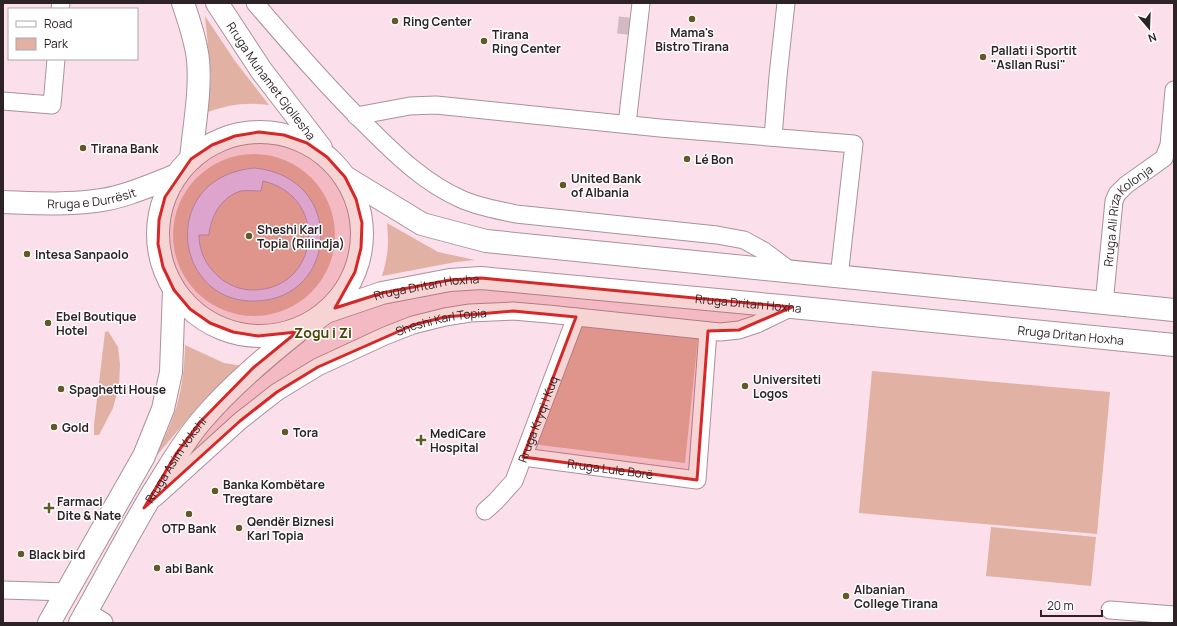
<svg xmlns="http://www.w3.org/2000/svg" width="1177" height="626" font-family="Manrope,sans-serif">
<rect width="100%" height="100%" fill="#fbdfea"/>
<g fill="#e1b1a4">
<path d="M 205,16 L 235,61 L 269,105 C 246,102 230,104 208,112 L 211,77 Z"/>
<circle cx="254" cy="235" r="81"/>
<path d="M 387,223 L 438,252 L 475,260 L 456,262 L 382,276 C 388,256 389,245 387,223 Z"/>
<path d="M 580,326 L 698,337 L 685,463 L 532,444 Z"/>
<path d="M 108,331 L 118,347 L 120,365 L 119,386 L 113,408 L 99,435 L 94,435 L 94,425 L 105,332 Z"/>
<path d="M 185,345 L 224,363 L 243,366 L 223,381 L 201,403 L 152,461 C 175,422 184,391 185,345 Z"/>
<path d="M 872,371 L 1110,392 L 1097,534 L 859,513 Z"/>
<path d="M 991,527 L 1096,537 L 1091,586 L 986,576 Z"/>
</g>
<path fill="#dfc4f7" stroke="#aa94b9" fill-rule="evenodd" d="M 255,168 C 347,178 338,299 256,301 C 172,304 158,176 255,168 ZM 263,181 C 331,197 319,290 253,290 C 240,290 228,285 219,277 C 206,266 199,251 199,235 L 209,235 C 211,216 221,197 241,191 C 247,190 254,191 261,191 Z"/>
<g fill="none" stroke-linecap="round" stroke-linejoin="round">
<path stroke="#d2b9c3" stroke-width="17" stroke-dasharray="17 8" stroke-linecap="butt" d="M 618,25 L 638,27"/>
<defs>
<g id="minor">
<path d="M 255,3 C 292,46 329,89 370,129 C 397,156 425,183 461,199 C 478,207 498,210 516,214 L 717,235 L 744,240 L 764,251 L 792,272"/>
<path d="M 60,9 L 61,3"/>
<path d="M 3,101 L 52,105 L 56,59"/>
<path d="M 356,116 L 410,106 L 436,105 L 660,128 L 854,144 L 839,277"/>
<path d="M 627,124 L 641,3"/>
<path d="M 773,137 L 778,76 L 786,3"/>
<path id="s1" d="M 1104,304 L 1114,201 L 1117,194 L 1126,185 L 1164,158 L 1169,145 L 1174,90"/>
<path id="s2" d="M 523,457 L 697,480 L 708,331"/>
<path id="s3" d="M 155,498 L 240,421 L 277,392 L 318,367 L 385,336 L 413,325 L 445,317 L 470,313 L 513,311 L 548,314 L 720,332 L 739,330 L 757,324 L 792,307"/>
<path id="s4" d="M 485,511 L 496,501 L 514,481 L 576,317"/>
<path d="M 3,590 L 68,592"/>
<path d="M 1110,610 L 1174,615"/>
</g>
<path id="tertiary" d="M 85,613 L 102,623"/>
<g id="secondary">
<path id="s5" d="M 3,202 C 34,203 64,205 95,201 C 123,198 151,185 177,175"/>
</g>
<g id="primary">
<path d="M 183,3 C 189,21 196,40 198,60 C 201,90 194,127 191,159"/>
<path id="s6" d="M 217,3 L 261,70 L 321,148"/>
<circle cx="260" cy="234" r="102"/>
<path d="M 345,177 L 422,224 L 486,241 L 1174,310"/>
<path id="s7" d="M 326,312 L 382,293 L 450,280 L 481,278 L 792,307 L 1174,345"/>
<path d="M 49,623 L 144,456 L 163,409 L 171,372 L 174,290"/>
<path id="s8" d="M 80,623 C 105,579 128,534 154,491 C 169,467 183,442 202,420 C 230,387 263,359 297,332"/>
</g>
</defs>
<use href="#minor" stroke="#aa919b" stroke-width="19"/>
<use href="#tertiary" stroke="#aa919b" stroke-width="23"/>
<use href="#secondary" stroke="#aa919b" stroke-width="24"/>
<use href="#primary" stroke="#aa919b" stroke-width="24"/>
<use href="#minor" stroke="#fff" stroke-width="17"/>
<use href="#tertiary" stroke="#fff" stroke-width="21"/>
<use href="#secondary" stroke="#fff" stroke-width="22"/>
<use href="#primary" stroke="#fff" stroke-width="22"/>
</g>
<path fill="#d62828" fill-opacity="0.2" stroke="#d62828" stroke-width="3" stroke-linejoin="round" d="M 259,132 L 284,135 L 307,143 L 327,157 L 345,177 L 356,199 L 362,223 L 361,248 L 355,272 L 335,308 L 382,293 L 450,280 L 481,278 L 792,307 L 739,330 L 708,331 L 697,480 L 523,457 L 576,317 L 513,311 L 445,317 L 413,325 L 318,367 L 277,392 L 240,421 L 144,508 L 176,454 L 201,421 L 253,368 L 297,332 L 258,336 L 233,332 L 210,323 L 190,309 L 174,290 L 163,267 L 158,244 L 159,220 L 165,197 L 191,159 L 212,145 L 235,136 Z"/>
<g fill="#615926" stroke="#fff" stroke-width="1.5">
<circle cx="692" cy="19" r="4"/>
<circle cx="395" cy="21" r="4"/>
<circle cx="484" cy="41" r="4"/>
<circle cx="983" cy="57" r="4"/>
<circle cx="83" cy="148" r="4"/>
<circle cx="687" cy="159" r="4"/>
<circle cx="563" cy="185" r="4"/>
<circle cx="249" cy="236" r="4"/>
<circle cx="27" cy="254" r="4"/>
<circle cx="48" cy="323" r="4"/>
<circle cx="745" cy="386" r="4"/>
<circle cx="61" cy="389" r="4"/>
<circle cx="54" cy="427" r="4"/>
<circle cx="285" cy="432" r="4"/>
<path d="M419 434h4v4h4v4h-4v4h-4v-4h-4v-4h4z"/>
<circle cx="215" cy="491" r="4"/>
<path d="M47 502h4v4h4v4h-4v4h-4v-4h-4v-4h4z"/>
<circle cx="189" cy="514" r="4"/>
<circle cx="239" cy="528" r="4"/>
<circle cx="21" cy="554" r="4"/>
<circle cx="157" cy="568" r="4"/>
<circle cx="846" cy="596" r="4"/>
</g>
<g text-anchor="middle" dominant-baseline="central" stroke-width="3" stroke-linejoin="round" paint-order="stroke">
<g font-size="12" font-weight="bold" fill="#2d2327" stroke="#fff" text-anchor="start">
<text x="403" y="21">Ring Center</text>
<text x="692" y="32" text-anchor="middle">Mama's<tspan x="692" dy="14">Bistro Tirana</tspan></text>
<text x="492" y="34">Tirana<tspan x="492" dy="14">Ring Center</tspan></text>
<text x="991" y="50">Pallati i Sportit<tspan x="991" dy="14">"Asllan Rusi"</tspan></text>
<text x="91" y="148">Tirana Bank</text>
<text x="695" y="159">Lé Bon</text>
<text x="571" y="178">United Bank<tspan x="571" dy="14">of Albania</tspan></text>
<text x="257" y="229">Sheshi Karl<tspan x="257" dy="14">Topia (Rilindja)</tspan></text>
<text x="35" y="254">Intesa Sanpaolo</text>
<text x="56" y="316">Ebel Boutique<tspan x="56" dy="14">Hotel</tspan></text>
<text x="753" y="379">Universiteti<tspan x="753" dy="14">Logos</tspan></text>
<text x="69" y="389">Spaghetti House</text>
<text x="62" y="427">Gold</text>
<text x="293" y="432">Tora</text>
<text x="430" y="433">MediCare<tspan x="430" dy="14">Hospital</tspan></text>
<text x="223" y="484">Banka Kombëtare<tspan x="223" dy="14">Tregtare</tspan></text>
<text x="57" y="501">Farmaci<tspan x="57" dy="14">Dite &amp; Nate</tspan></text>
<text x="247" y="521">Qendër Biznesi<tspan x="247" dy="14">Karl Topia</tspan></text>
<text x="189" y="528" text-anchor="middle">OTP Bank</text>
<text x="29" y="554">Black bird</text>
<text x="165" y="568">abi Bank</text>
<text x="854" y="589">Albanian<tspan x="854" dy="14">College Tirana</tspan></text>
</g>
<g font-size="12" fill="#2d2327" stroke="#fff">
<text stroke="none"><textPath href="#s6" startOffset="95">Rruga Muhamet Gjollesha</textPath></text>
<text stroke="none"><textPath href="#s5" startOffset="89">Rruga e Durrësit</textPath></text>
<text stroke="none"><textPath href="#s1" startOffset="96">Rruga Ali Riza Kolonja</textPath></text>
<text stroke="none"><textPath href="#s7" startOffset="104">Rruga Dritan Hoxha</textPath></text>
<text stroke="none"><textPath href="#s7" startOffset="428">Rruga Dritan Hoxha</textPath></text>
<text stroke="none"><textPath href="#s3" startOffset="342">Sheshi Karl Topia</textPath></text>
<text stroke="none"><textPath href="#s7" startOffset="752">Rruga Dritan Hoxha</textPath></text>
<text stroke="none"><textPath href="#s4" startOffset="108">Rruga Kryqi I Kuq</textPath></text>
<text stroke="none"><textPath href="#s8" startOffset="189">Rruga Asim Vokshi</textPath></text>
<text stroke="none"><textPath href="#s2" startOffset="88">Rruga Lule Borë</textPath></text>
</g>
<g font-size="14" font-weight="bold" fill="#4d4300" stroke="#fff">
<text x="323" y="332">Zogu i Zi</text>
</g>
</g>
<rect width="1177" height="626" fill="none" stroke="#2d2327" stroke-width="8"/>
<rect x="8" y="8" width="130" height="52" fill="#ffffff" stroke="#aba7a9"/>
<rect x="16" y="21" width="20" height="6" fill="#ffffff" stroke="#aba7a9"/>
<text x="44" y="28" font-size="12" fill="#2d2327">Road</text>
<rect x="16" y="38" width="20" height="12" fill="#e1b1a4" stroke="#aba7a9"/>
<text x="44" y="48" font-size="12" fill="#2d2327">Park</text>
<g transform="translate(1149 28) rotate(161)" stroke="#ffffff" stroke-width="3" paint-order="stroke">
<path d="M0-3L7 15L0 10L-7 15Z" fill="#2d2327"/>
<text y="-6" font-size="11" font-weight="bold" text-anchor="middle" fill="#2d2327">N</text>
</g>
<path d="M1041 610v6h61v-6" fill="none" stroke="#2d2327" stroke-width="2"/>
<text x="1047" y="610" font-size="12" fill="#2d2327" stroke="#ffffff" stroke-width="3" paint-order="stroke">20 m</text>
</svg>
